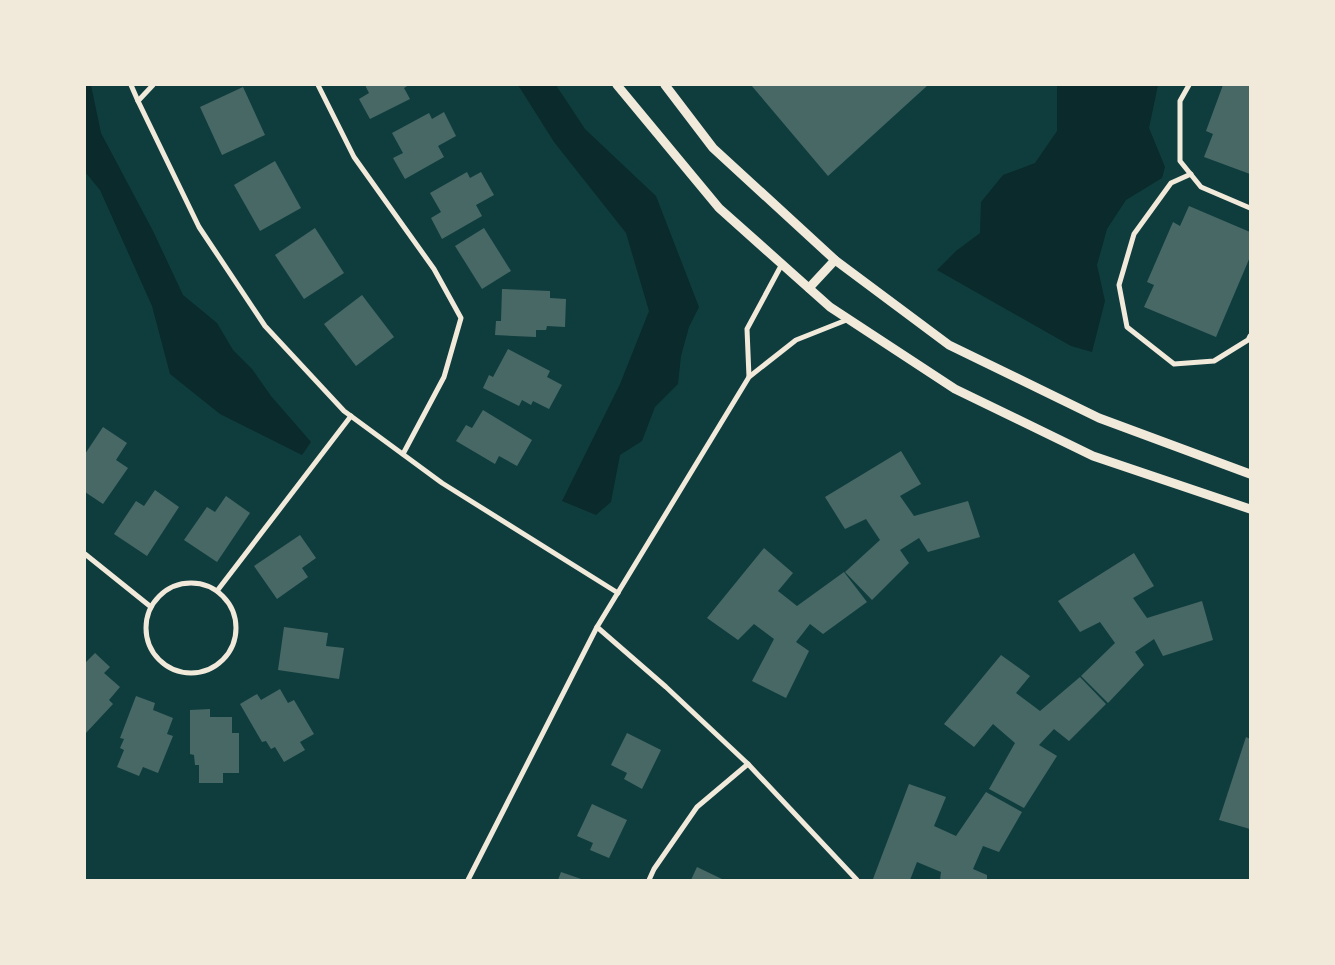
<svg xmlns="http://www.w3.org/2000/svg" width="1335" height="965" font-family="'Fira Sans Condensed',sans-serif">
<rect width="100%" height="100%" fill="#0f3d3e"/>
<g fill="#0a2a2b">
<path d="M 85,85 L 91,85 L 101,133 L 153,231 L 183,295 L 217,323 L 233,350 L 252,369 L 271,396 L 311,442 L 302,455 L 220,414 L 170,374 L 152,306 L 100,190 L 85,172 Z"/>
<path d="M 518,85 L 556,85 L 585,129 L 656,196 L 699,307 L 689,327 L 681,356 L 678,384 L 655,407 L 642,441 L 620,455 L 611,502 L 596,515 L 562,501 L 620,384 L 649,311 L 626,233 L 554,142 Z"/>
<path d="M 1057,85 L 1158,85 L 1149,128 L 1165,167 L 1162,178 L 1126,200 L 1107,229 L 1097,265 L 1105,301 L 1092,352 L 1071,346 L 937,270 L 956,251 L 980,233 L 981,202 L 1003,175 L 1035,163 L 1057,131 Z"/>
</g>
<g fill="#486865">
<path d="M 365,85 L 409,85 L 404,88 L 410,99 L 370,119 L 359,99 L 369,93 Z"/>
<path d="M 751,85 L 928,85 L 828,176 Z"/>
<path d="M 1223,85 L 1250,85 L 1250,174 L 1204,157 L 1213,134 L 1206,131 Z"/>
<path d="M 243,87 L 265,135 L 222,155 L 200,107 Z"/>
<path d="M 444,112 L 456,136 L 438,146 L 444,157 L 405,179 L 393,158 L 403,153 L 392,133 L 429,113 L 432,119 Z"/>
<path d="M 275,161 L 301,208 L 260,231 L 234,185 Z"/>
<path d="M 467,172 L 470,178 L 481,172 L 494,195 L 476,205 L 482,216 L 442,239 L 431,218 L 441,212 L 430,193 Z"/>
<path d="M 1189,206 L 1250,232 L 1250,257 L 1216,337 L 1144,307 L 1154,285 L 1147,282 L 1173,222 L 1180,226 Z"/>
<path d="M 315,228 L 344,273 L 304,299 L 275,255 Z"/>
<path d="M 484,228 L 511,271 L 482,289 L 455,246 Z"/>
<path d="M 502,289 L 550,291 L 550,298 L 566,299 L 565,327 L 547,326 L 546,330 L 536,330 L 536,337 L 495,335 L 496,321 L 501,321 Z"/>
<path d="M 362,295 L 394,337 L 356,366 L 324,324 Z"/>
<path d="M 508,349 L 550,371 L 547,377 L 562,385 L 549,409 L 533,401 L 531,405 L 522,400 L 519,406 L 483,388 L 489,375 L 493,377 Z"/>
<path d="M 483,410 L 532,440 L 517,466 L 499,456 L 495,464 L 456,441 L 466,425 L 472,428 Z"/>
<path d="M 103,427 L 127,443 L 116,460 L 128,468 L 103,504 L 85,492 L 85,454 Z"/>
<path d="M 901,451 L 921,484 L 900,496 L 914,516 L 968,501 L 980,537 L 928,552 L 919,538 L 900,550 L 909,563 L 872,600 L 845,572 L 880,540 L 866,519 L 845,529 L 825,497 Z"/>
<path d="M 155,490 L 179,507 L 147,556 L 114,534 L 136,501 L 144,506 Z"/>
<path d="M 226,496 L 250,513 L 217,562 L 184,540 L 207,507 L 215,512 Z"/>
<path d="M 300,535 L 316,558 L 302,568 L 308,577 L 277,599 L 254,566 Z"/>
<path d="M 764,548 L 793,573 L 778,591 L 797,606 L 844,572 L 867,602 L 823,634 L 810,624 L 796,642 L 809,651 L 786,698 L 752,681 L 774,639 L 754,624 L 738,640 L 707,618 Z"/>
<path d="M 1134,553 L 1154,586 L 1133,598 L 1147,618 L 1202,601 L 1213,640 L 1163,656 L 1154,639 L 1135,652 L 1144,665 L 1108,703 L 1081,676 L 1115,643 L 1100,622 L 1080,632 L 1058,601 Z"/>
<path d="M 284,627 L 328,633 L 326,646 L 344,648 L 339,679 L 278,670 Z"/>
<path d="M 95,653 L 110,667 L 104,673 L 120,687 L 109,700 L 113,704 L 85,734 L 85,663 Z"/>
<path d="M 1001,655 L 1030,676 L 1016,693 L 1040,711 L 1080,677 L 1106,704 L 1069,741 L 1054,729 L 1039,745 L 1057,756 L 1024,808 L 989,789 L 1015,743 L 993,724 L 974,747 L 944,724 Z"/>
<path d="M 280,689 L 288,703 L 294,700 L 314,734 L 300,742 L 305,750 L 284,762 L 275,747 L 271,749 L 266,741 L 262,742 L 240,704 L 257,694 L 261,700 Z"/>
<path d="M 136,696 L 155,703 L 153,710 L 173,718 L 167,734 L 173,736 L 158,773 L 143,767 L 139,776 L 117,767 L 124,750 L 120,748 L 124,739 L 120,738 Z"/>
<path d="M 210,709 L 210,717 L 232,717 L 232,733 L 239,733 L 239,773 L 223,773 L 223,783 L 199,783 L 199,765 L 195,765 L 194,755 L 190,754 L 190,710 Z"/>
<path d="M 627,733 L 661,750 L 642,789 L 624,779 L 627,773 L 611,765 Z"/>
<path d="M 1246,737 L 1250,739 L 1250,829 L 1219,820 Z"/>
<path d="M 909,784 L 946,797 L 934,826 L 956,836 L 986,792 L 1022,812 L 999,852 L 983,846 L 973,869 L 987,875 L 987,880 L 940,880 L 941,872 L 917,862 L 910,880 L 873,879 Z"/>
<path d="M 592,804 L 627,820 L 609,858 L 590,850 L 593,843 L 577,836 Z"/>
<path d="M 697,867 L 724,880 L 691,880 Z"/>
<path d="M 561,872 L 584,880 L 558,880 Z"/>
</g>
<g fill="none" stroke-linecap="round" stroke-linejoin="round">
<g stroke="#f1e9da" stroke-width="5">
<path d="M 131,85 L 138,101"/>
<path d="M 153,85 L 138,101 L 199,227 L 265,326 L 344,411 L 442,483 L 618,593"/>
<path d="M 318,85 L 354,157 L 434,269 L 461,318 L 444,377 L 403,454"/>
<path d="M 1189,85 L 1180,101 L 1180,161 L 1201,187 L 1250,208"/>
<path d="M 1191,174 L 1171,183 L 1134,234 L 1119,285 L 1127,327 L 1174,364 L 1214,361 L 1248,340 L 1250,336"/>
<path d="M 849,319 L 796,340 L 749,377 L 597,627 L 666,687 L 748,764 L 857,880"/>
<path d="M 749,377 L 747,329 L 782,264"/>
<path d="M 85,554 L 151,607"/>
<circle cx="191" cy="628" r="45"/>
<path d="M 217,591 L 351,416"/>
<path d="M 468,880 L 597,627"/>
<path d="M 649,880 L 654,869 L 697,807 L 748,764"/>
</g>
<g stroke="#f1e9da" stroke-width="9">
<path d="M 617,85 L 719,208 L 830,307 L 955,389 L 1093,456 L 1250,509"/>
<path d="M 665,85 L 713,148 L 835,260 L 949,345 L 1099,418 L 1250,474"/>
<path d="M 809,288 L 835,260"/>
</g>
</g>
<rect width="1335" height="965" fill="none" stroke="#f1e9da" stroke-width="172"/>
</svg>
